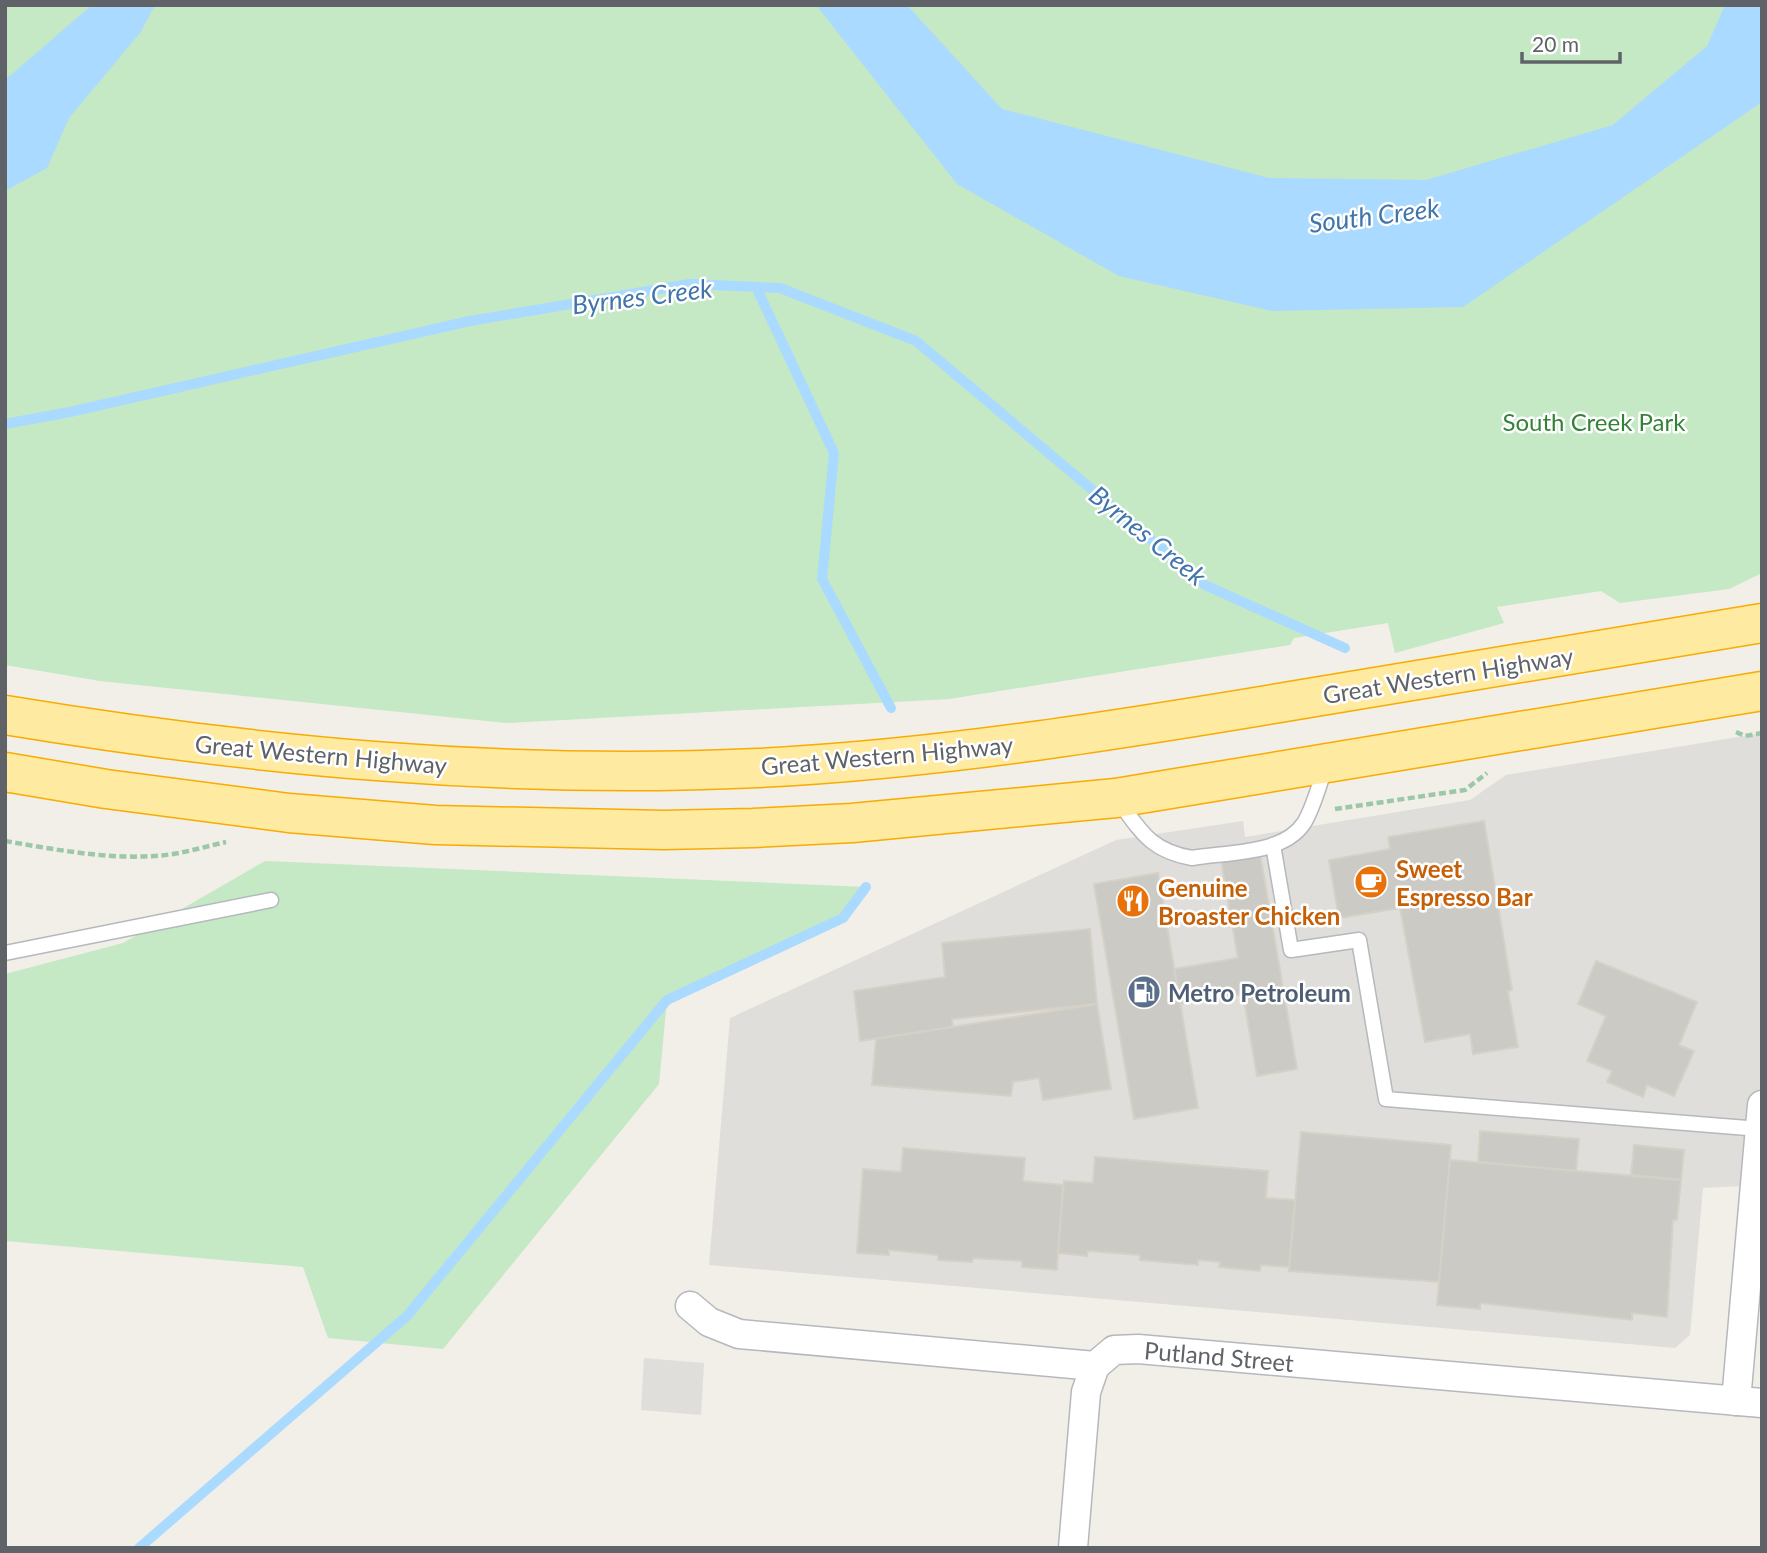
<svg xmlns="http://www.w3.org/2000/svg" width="1767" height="1553" font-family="Lato,sans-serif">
<rect width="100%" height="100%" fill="#f1efe8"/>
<g fill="#e0deda">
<path d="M 1762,733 L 1762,1185 L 1703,1188 L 1690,1335 L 1675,1348 L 709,1265 L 730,1018 L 1116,840 L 1243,821 L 1245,837 L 1470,800 L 1506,775 Z"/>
<path d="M 644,1358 L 704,1363 L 701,1415 L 641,1410 Z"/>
</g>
<g fill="#c5e8c5">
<path d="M 5,5 L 1762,5 L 1762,573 L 1729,589 L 1620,603 L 1601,591 L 1497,607 L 1504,623 L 1395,653 L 1388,623 L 1294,638 L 1290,645 L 949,699 L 506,723 L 100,681 L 5,665 Z"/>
<path d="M 265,861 L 866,887 L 843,918 L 667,1000 L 659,1084 L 443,1349 L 328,1338 L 303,1267 L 5,1241 L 5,974 L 123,943 Z"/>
</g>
<g fill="#aadaff">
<path d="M 92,5 L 155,5 L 140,33 L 69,118 L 47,168 L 5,191 L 5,80 Z"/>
<path d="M 816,5 L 907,5 L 1002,109 L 1269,178 L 1426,180 L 1613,125 L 1707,46 L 1725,5 L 1762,5 L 1762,102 L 1463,307 L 1272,311 L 1119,276 L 957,184 Z"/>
</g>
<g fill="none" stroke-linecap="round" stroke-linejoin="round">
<g stroke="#aadaff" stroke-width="10">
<path d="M 756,287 L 834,453 L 822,579 L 891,708"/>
<path d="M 5,424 L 70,412 L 470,321 L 690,284 L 780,288 L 916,341 L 1205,585 L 1345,648"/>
<path d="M 139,1548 L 407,1316 L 667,1000 L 843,918 L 866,887"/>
</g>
</g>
<g fill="#cccac5" stroke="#d6d1c6" stroke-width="2">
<path d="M 1484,821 L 1512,990 L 1508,991 L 1518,1047 L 1473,1054 L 1470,1034 L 1425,1042 L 1400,908 L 1339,918 L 1329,860 L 1390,849 L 1388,837 Z"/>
<path d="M 1258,842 L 1297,1069 L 1257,1076 L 1243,994 L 1181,1004 L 1174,969 L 1238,958 L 1219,849 Z"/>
<path d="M 1158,873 L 1198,1108 L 1134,1119 L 1094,884 Z"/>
<path d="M 1090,929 L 1097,1004 L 952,1019 L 953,1027 L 860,1041 L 854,991 L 945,977 L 942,943 Z"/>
<path d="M 1596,961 L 1697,1002 L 1679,1045 L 1694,1051 L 1674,1096 L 1647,1085 L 1643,1097 L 1607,1082 L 1612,1071 L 1587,1061 L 1606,1016 L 1578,1004 Z"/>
<path d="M 1097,1004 L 1111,1089 L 1043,1100 L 1039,1078 L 1013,1082 L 1011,1096 L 872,1085 L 876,1039 Z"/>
<path d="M 1480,1131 L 1579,1139 L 1576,1171 L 1478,1162 Z"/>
<path d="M 1301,1132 L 1451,1145 L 1440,1282 L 1289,1271 Z"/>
<path d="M 1634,1145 L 1684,1150 L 1681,1180 L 1631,1175 Z"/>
<path d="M 903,1148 L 1025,1158 L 1023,1181 L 1063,1185 L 1057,1270 L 1022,1267 L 1022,1261 L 973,1258 L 972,1262 L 938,1260 L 938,1255 L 889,1250 L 889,1255 L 857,1253 L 863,1169 L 901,1172 Z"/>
<path d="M 1095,1157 L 1268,1171 L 1266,1198 L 1295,1200 L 1289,1267 L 1261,1265 L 1260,1271 L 1219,1267 L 1220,1262 L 1198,1260 L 1198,1265 L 1140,1260 L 1140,1255 L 1088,1251 L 1087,1256 L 1058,1253 L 1064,1181 L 1093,1183 Z"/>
<path d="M 1450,1160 L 1681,1180 L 1677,1220 L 1673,1220 L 1667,1317 L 1632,1313 L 1632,1320 L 1480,1303 L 1480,1309 L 1437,1305 Z"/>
</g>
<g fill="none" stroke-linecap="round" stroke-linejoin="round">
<defs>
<g id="service">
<path d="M 1118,800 C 1141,832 1151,851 1192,858 C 1227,852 1283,855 1304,823 C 1314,807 1319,784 1326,766"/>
<path d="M 1273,845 L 1291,950 L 1359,940 L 1386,1099 L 1760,1129"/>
<path d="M 5,953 L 271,900"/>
</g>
<g id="minor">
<path d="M 690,1306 L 709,1322 L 739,1334 L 1095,1366 L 1114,1350 L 1138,1349 L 1762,1403"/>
<path d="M 1736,1401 L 1762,1105"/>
<path d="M 1073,1548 L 1086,1392 L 1095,1366"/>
</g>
<g id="trunk">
<path d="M 5,715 C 254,756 506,780 758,768 C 939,759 1118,730 1297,700 C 1452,674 1607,648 1762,623"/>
<path d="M 5,772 L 106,789 L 289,813 L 435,825 L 664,830 L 753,828 L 852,823 L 1116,798 L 1762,691"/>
</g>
</defs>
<use href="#service" stroke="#b5b8bc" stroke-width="17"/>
<use href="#minor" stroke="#b5b8bc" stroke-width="31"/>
<use href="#trunk" stroke="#f9ab00" stroke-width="41"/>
<g stroke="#9cc7a9" stroke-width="4.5" stroke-dasharray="7 3.5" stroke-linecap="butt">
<path d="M 1736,732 L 1745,736 L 1762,733"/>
<path d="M 1335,809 L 1465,790 L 1487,773"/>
<path d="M 5,841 C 59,850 118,862 173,854 C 191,851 208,846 226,842"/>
</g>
<use href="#service" stroke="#fff" stroke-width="14"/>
<use href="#minor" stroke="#fff" stroke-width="28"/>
<use href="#trunk" stroke="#feeaa1" stroke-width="38"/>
</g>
<defs>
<symbol id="cafe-disc" viewBox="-11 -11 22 22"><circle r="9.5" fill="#e8710a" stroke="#fff"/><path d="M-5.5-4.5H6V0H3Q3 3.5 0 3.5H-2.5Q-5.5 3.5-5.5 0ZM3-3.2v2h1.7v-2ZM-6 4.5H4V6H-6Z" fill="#fff"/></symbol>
<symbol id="restaurant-disc" viewBox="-11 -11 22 22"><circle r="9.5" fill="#e8710a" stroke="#fff"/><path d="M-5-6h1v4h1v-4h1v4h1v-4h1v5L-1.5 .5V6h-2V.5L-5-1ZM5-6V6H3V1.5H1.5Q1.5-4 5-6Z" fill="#fff"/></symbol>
<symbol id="fuel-disc" viewBox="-11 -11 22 22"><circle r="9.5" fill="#5c6f8a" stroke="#fff"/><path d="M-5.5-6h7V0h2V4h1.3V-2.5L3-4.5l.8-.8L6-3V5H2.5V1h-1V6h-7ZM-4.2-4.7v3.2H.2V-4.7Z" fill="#fff"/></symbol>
</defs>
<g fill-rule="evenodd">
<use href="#cafe-disc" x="1352" y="863" width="38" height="38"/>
<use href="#restaurant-disc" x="1114" y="882" width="38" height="38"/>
<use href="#fuel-disc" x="1125" y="973" width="38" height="38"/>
</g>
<g text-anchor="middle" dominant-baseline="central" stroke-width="5" stroke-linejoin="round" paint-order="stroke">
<g font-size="24" fill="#348238" stroke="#fff">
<text x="1594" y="421">South Creek Park</text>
</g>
<g font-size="24" fill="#5f6368" stroke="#fff">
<text transform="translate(1448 675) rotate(-9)">Great Western Highway</text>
<text transform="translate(321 754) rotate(5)">Great Western Highway</text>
<text transform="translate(887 755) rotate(-5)">Great Western Highway</text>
<text transform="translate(1219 1356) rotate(5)">Putland Street</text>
</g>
<g font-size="24" font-weight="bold" fill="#c56008" stroke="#fff" text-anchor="start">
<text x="1396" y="868">Sweet<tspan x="1396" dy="28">Espresso Bar</tspan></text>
<text x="1158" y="887">Genuine<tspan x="1158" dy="28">Broaster Chicken</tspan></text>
</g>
<g font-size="24" font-weight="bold" fill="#4e5e75" stroke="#fff" text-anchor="start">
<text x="1168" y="992">Metro Petroleum</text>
</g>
<g font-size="26" font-style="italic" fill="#4174aa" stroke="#fff">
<text transform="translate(1374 215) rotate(-7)">South Creek</text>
<text transform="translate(642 296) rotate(-7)">Byrnes Creek</text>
<text transform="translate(1148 535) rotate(39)">Byrnes Creek</text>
</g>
</g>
<rect width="1767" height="1553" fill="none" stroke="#5f6368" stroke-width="14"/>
<path d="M1522 52v10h98v-10" fill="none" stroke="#5f6368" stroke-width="3.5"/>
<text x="1532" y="52" font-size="21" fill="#5f6368" stroke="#ffffff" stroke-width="5" paint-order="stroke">20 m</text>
</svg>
